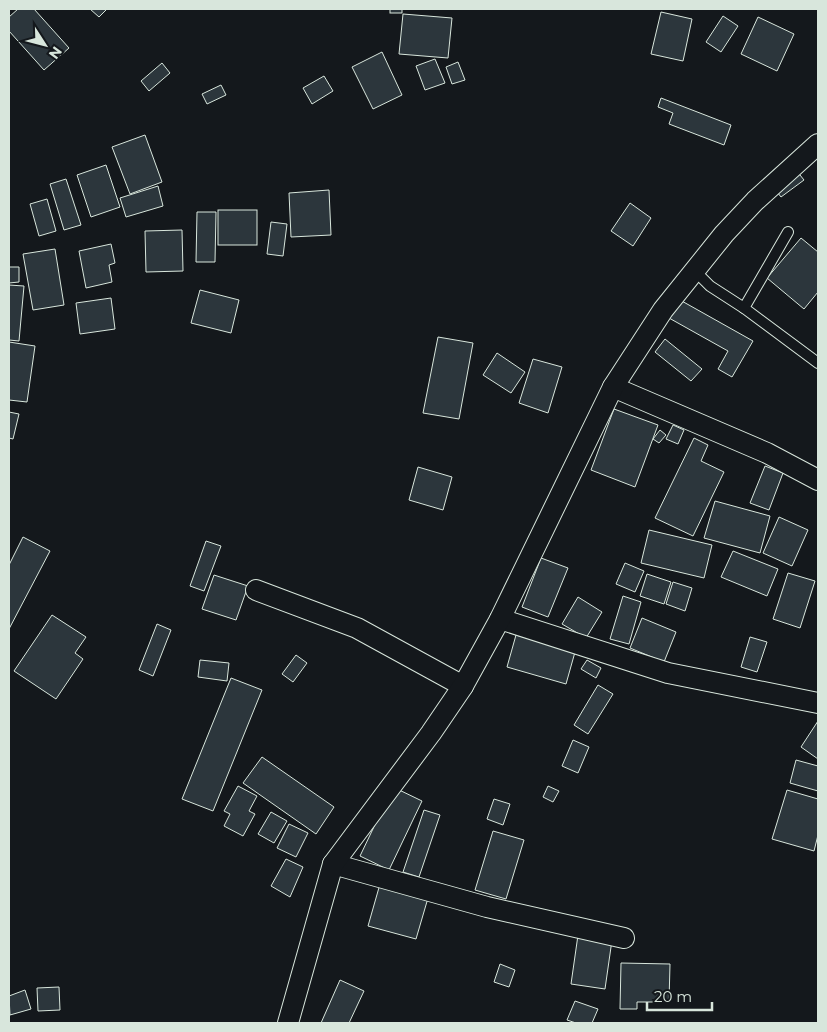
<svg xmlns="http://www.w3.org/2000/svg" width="827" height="1032" font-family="Montserrat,sans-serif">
<rect width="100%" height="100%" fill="#14181c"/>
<g fill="#2c363c" stroke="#d8e6dc">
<path d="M 18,9 L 34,9 L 69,48 L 44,70 L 9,31 L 9,17 Z"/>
<path d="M 90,9 L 107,9 L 99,17 Z"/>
<rect x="390" y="9" width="12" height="4"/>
<path d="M 661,12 L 692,19 L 683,61 L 651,54 Z"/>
<path d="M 403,14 L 452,18 L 448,58 L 399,54 Z"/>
<path d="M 723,16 L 738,26 L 721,52 L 706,42 Z"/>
<path d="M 758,17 L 794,34 L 777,71 L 741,54 Z"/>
<path d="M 382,52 L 402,95 L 373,109 L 352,67 Z"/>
<path d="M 435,59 L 445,83 L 425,90 L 416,66 Z"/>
<path d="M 458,62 L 465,80 L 452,84 L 446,67 Z"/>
<path d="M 162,63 L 170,73 L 149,91 L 141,81 Z"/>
<path d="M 324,76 L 333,91 L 312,104 L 303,88 Z"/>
<path d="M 221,85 L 226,95 L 207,104 L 202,94 Z"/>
<path d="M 661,98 L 731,125 L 724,145 L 669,124 L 673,113 L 658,107 Z"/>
<path d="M 145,135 L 162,182 L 130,194 L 112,147 Z"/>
<path d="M 106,165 L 120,207 L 91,217 L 77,175 Z"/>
<path d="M 796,170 L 804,180 L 781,197 L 774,188 Z"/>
<path d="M 66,179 L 81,225 L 64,230 L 50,184 Z"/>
<path d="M 158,186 L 163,206 L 126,217 L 120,198 Z"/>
<path d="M 329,190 L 331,235 L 291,237 L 289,193 Z"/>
<path d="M 47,199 L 56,231 L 39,236 L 30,204 Z"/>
<path d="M 630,203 L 651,218 L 633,246 L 611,231 Z"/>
<rect x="218" y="210" width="39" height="35"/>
<path d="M 197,212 L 216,212 L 215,262 L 196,262 Z"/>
<path d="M 271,222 L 287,224 L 283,256 L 267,254 Z"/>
<path d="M 182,230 L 183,271 L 146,272 L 145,231 Z"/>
<path d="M 801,238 L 818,252 L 818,292 L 804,309 L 767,278 Z"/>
<path d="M 111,244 L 115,263 L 109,265 L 112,282 L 86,288 L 79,251 Z"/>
<path d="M 55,249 L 64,305 L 33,310 L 23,254 Z"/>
<path d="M 9,267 L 19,267 L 19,282 L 9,283 Z"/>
<path d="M 9,285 L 24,286 L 19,341 L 9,340 Z"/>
<path d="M 200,290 L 239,300 L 231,333 L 191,323 Z"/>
<path d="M 111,298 L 115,329 L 80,334 L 76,303 Z"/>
<path d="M 680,300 L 753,341 L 732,377 L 718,369 L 728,351 L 669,318 Z"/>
<path d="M 438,337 L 473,343 L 459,419 L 423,413 Z"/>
<path d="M 665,339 L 702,369 L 691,381 L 655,352 Z"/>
<path d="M 9,342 L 35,346 L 27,402 L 9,400 Z"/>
<path d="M 497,353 L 525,372 L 511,393 L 483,375 Z"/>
<path d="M 533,359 L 562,367 L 548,413 L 519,403 Z"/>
<path d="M 614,409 L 658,425 L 635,487 L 591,470 Z"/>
<path d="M 9,412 L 19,414 L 13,439 L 9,438 Z"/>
<path d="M 673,425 L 684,430 L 678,444 L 666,439 Z"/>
<path d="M 660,430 L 666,435 L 659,443 L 653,439 Z"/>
<path d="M 694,438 L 708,445 L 701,461 L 724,472 L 693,536 L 655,518 Z"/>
<path d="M 765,466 L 783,473 L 769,510 L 750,503 Z"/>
<path d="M 418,467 L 452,477 L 443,510 L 409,500 Z"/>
<path d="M 715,501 L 770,516 L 760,553 L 704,538 Z"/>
<path d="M 779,517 L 808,530 L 792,566 L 763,553 Z"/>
<path d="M 649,530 L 712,545 L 704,578 L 641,563 Z"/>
<path d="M 23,537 L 50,551 L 9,629 L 9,565 Z"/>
<path d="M 206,541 L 221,546 L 204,591 L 190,586 Z"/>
<path d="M 733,551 L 778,569 L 767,596 L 721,577 Z"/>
<path d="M 541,558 L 568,568 L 548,617 L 522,607 Z"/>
<path d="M 625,563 L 644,571 L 635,592 L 616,584 Z"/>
<path d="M 788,573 L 815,581 L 800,628 L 773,619 Z"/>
<path d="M 647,574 L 671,582 L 664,604 L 640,596 Z"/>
<path d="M 214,575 L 248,586 L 236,620 L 202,609 Z"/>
<path d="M 673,582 L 692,588 L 685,611 L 666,604 Z"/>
<path d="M 623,596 L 641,602 L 629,644 L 610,639 Z"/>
<path d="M 578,597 L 602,612 L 586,638 L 562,624 Z"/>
<path d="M 52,615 L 86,637 L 75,653 L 83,659 L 56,699 L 14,671 Z"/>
<path d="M 642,618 L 676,632 L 664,662 L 630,648 Z"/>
<path d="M 157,624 L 171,630 L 153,676 L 139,670 Z"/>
<path d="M 516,635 L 575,652 L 566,684 L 507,667 Z"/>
<path d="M 750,637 L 767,642 L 757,672 L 741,667 Z"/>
<path d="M 296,655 L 307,663 L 293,682 L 282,674 Z"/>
<path d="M 200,660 L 229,663 L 227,681 L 198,677 Z"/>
<path d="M 587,660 L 601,668 L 596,678 L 581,669 Z"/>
<path d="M 231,678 L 262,690 L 213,811 L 182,799 Z"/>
<path d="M 598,685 L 613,694 L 588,734 L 574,725 Z"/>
<path d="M 818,721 L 818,759 L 801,747 Z"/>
<path d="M 573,740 L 589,747 L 578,773 L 562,766 Z"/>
<path d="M 262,757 L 334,807 L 316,834 L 243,783 Z"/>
<path d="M 796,760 L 818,766 L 818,791 L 790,783 Z"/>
<path d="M 238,786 L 257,796 L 249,811 L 255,814 L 243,836 L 224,826 L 230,814 L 224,811 Z"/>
<path d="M 548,786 L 559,791 L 553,802 L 543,797 Z"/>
<path d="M 393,787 L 422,801 L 389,870 L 360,856 Z"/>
<path d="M 787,790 L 818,799 L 818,835 L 814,851 L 772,839 Z"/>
<path d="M 494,799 L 510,804 L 503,825 L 487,819 Z"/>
<path d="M 424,810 L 440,815 L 419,877 L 403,872 Z"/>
<path d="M 271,812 L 287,821 L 274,843 L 258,834 Z"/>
<path d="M 289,824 L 308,833 L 296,857 L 277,848 Z"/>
<path d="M 493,831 L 524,840 L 506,899 L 475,890 Z"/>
<path d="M 286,859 L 303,867 L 290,897 L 271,886 Z"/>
<path d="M 380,884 L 428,898 L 416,939 L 368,926 Z"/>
<path d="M 578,935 L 612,940 L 605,989 L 571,984 Z"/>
<path d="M 621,963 L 670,964 L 669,1002 L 637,1002 L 637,1009 L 620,1009 Z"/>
<path d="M 500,964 L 515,970 L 509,987 L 494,982 Z"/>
<path d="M 340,980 L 364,991 L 349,1023 L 321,1023 Z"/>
<path d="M 59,987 L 60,1010 L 38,1011 L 37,988 Z"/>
<path d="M 25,990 L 31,1009 L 10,1015 L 9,996 Z"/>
<path d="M 575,1001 L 598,1009 L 592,1023 L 576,1023 L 567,1020 Z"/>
</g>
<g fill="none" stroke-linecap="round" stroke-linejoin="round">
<defs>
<g id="service">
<path d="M 695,271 L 710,286 L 744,308 L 818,363"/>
<path d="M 744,308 L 788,232"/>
</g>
<g id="minor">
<path d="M 613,387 L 767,453 L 818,480"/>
<path d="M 256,590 L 357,628 L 463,686"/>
<path d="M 500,619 L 668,673 L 818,703"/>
<path d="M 333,864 L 487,907 L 624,938"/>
<path d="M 288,1023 L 333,864 L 431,733 L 463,686 L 500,619 L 613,387 L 663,310 L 724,234 L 755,201 L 818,144"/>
</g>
</defs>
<use href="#service" stroke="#d8e6dc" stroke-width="12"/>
<use href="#minor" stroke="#d8e6dc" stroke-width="22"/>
<use href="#service" stroke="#14181c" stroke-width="10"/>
<use href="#minor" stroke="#14181c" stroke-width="20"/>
</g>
<rect width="827" height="1032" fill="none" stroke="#d8e6dc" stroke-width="20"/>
<g transform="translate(45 45) rotate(126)" stroke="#14181c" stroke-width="4" paint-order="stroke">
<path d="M0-4L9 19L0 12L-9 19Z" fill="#d8e6dc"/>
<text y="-8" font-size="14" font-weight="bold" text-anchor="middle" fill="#d8e6dc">N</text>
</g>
<path d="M647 1002v8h65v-8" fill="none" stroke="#d8e6dc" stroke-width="2.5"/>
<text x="654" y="1002" font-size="15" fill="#d8e6dc" stroke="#14181c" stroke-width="4" paint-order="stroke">20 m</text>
</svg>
